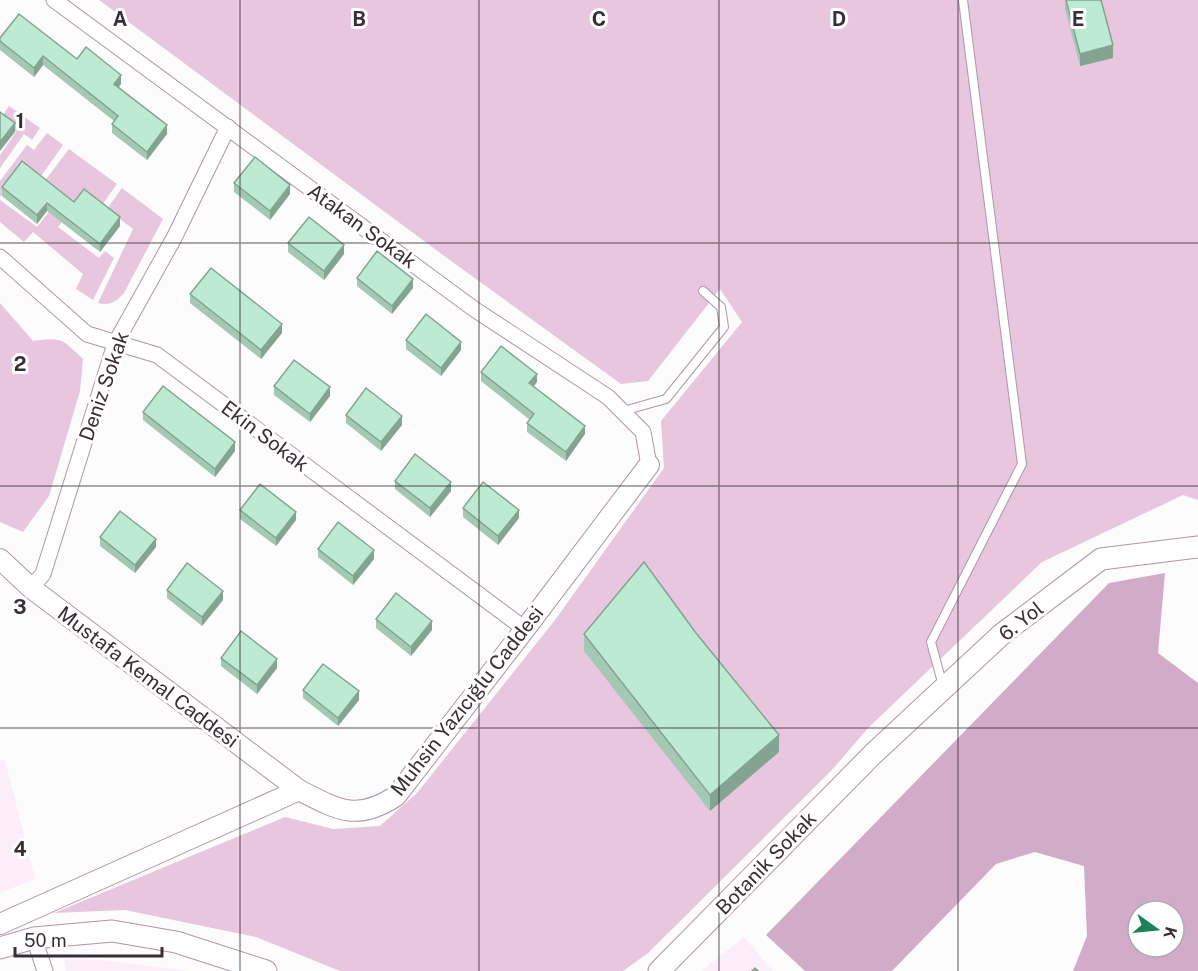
<svg xmlns="http://www.w3.org/2000/svg" width="1198" height="971" font-family="'Public Sans',sans-serif">
<rect width="100%" height="100%" fill="#fcfcfc"/>
<g fill="#fceef8">
<path d="M 5,760 L 35,879 L 0,893 L 0,761 Z"/>
<path d="M 744,937 L 773,971 L 701,971 Z"/>
<path d="M 64,959 L 104,960 L 187,971 L 66,971 Z"/>
</g>
<g fill="#e7c6de">
<path d="M 99,0 L 1198,0 L 1198,500 L 1183,495 L 1042,562 L 868,728 L 832,770 L 648,953 L 623,971 L 340,971 L 256,937 L 125,910 L 54,913 L 285,817 L 333,829 L 380,826 L 417,793 L 555,620 L 664,468 L 661,421 L 742,322 L 720,289 L 648,381 L 621,384 L 447,258 Z"/>
<path d="M 9,106 L 40,128 L 32,140 L 24,134 L 0,168 L 0,155 L 16,132 L 0,119 Z"/>
<path d="M 47,133 L 63,145 L 39,179 L 23,167 L 0,197 L 0,181 L 27,145 L 34,150 Z"/>
<path d="M 69,149 L 117,184 L 102,205 L 85,193 L 58,227 L 99,258 L 105,251 L 114,258 L 93,300 L 76,289 L 83,274 L 33,232 L 24,242 L 0,222 L 0,200 L 37,227 L 61,196 L 44,182 Z"/>
<path d="M 122,188 L 163,219 L 124,293 C 116,302 110,306 98,303 L 133,229 L 107,209 Z"/>
<path d="M 0,303 L 33,341 C 62,337 62,339 83,359 L 80,391 L 49,496 L 23,532 L 0,522 Z"/>
</g>
<path fill="#d1abc8" fill-rule="evenodd" d="M 1165,573 L 1158,653 L 1198,683 L 1198,971 L 1073,971 L 1087,936 L 1084,866 L 1035,852 L 996,864 L 892,971 L 805,971 L 766,935 L 1109,583 ZM 1138,911 L 1174,911 L 1174,947 L 1138,947 Z"/>
<g fill="none" stroke-linecap="round" stroke-linejoin="round">
<defs>
<g id="service">
<path d="M 623,411 L 666,399 L 724,327 L 721,307 L 703,291"/>
<path d="M 943,686 L 931,642 L 1022,464 L 963,0"/>
</g>
<g id="minor">
<path d="M 54,0 L 474,309 L 608,397 L 643,432 L 649,465"/>
<path d="M 0,257 L 87,334 L 157,355 L 525,629"/>
<path d="M 31,588 L 43,574 L 115,344 L 174,238 L 228,127"/>
<path d="M 34,938 L 45,971"/>
</g>
<g id="tertiary">
<path d="M 0,559 L 31,588 L 299,790"/>
<path d="M 0,924 L 299,790 C 338,810 357,822 396,796 L 525,629 L 649,465"/>
</g>
<g id="secondary">
<path d="M 0,948 L 34,938 L 112,931 L 176,942 L 266,971"/>
<path d="M 659,971 L 873,754 L 1002,634 L 1101,559 L 1198,547"/>
</g>
</defs>
<use href="#service" stroke="#b095a9" stroke-width="10"/>
<use href="#minor" stroke="#b095a9" stroke-width="17"/>
<use href="#tertiary" stroke="#b095a9" stroke-width="22"/>
<use href="#secondary" stroke="#b095a9" stroke-width="23"/>
<use href="#service" stroke="#fff" stroke-width="8"/>
<use href="#minor" stroke="#fff" stroke-width="15"/>
<use href="#tertiary" stroke="#fff" stroke-width="20"/>
<use href="#secondary" stroke="#fff" stroke-width="21"/>
</g>
<g fill="#a3c9b5">
<path d="M 1065,0 L 1101,0 L 1113,58 L 1080,66 L 1065,9 Z"/>
<path d="M 0,38 L 77,59 L 121,84 L 119,87 L 167,134 L 147,160 L 112,133 L 112,124 L 114,121 L 43,65 L 34,77 L 0,50 Z"/>
<path d="M 234,183 L 290,194 L 270,220 L 234,192 Z"/>
<path d="M 2,187 L 74,202 L 120,226 L 100,252 L 47,211 L 37,224 L 2,196 Z"/>
<path d="M 288,243 L 344,254 L 324,280 L 288,252 Z"/>
<path d="M 357,278 L 413,288 L 392,314 L 357,286 Z"/>
<path d="M 190,294 L 282,333 L 261,359 L 190,303 Z"/>
<path d="M 406,340 L 461,350 L 441,376 L 406,349 Z"/>
<path d="M 481,372 L 537,382 L 534,386 L 585,434 L 566,461 L 527,432 L 527,423 L 530,420 L 481,381 Z"/>
<path d="M 274,386 L 330,396 L 310,422 L 274,395 Z"/>
<path d="M 143,412 L 235,451 L 215,477 L 143,420 Z"/>
<path d="M 346,415 L 402,425 L 381,451 L 346,423 Z"/>
<path d="M 395,481 L 451,491 L 430,517 L 395,489 Z"/>
<path d="M 463,508 L 519,518 L 498,545 L 463,517 Z"/>
<path d="M 240,510 L 296,520 L 276,546 L 240,519 Z"/>
<path d="M 100,537 L 156,547 L 135,573 L 100,546 Z"/>
<path d="M 318,549 L 374,559 L 353,585 L 318,557 Z"/>
<path d="M 167,590 L 223,600 L 202,626 L 167,598 Z"/>
<path d="M 376,619 L 432,630 L 411,656 L 376,628 Z"/>
<path d="M 584,634 L 779,752 L 710,811 L 584,651 Z"/>
<path d="M 221,658 L 277,668 L 257,694 L 221,666 Z"/>
<path d="M 303,690 L 359,700 L 338,726 L 303,698 Z"/>
</g>
<g fill="#84a493">
<path d="M 1113,45 L 1113,58 L 1080,66 L 1080,54 Z"/>
<path d="M 43,56 L 43,65 L 34,77 L 34,68 Z"/>
<path d="M 121,75 L 121,84 L 114,93 L 114,84 Z"/>
<path d="M 15,123 L 15,132 L 0,151 L 0,142 Z"/>
<path d="M 167,125 L 167,134 L 147,160 L 147,152 Z"/>
<path d="M 290,185 L 290,194 L 270,220 L 270,211 Z"/>
<path d="M 47,203 L 47,211 L 37,224 L 37,215 Z"/>
<path d="M 120,217 L 120,226 L 100,252 L 100,244 Z"/>
<path d="M 344,245 L 344,254 L 324,280 L 324,271 Z"/>
<path d="M 413,279 L 413,288 L 392,314 L 392,306 Z"/>
<path d="M 282,324 L 282,333 L 261,359 L 261,350 Z"/>
<path d="M 461,342 L 461,350 L 441,376 L 441,368 Z"/>
<path d="M 537,374 L 537,382 L 529,392 L 529,383 Z"/>
<path d="M 330,387 L 330,396 L 310,422 L 310,414 Z"/>
<path d="M 402,416 L 402,425 L 381,451 L 381,442 Z"/>
<path d="M 585,426 L 585,434 L 566,461 L 566,452 Z"/>
<path d="M 235,442 L 235,451 L 215,477 L 215,469 Z"/>
<path d="M 451,482 L 451,491 L 430,517 L 430,508 Z"/>
<path d="M 519,510 L 519,518 L 498,545 L 498,536 Z"/>
<path d="M 296,512 L 296,520 L 276,546 L 276,538 Z"/>
<path d="M 156,539 L 156,547 L 135,573 L 135,565 Z"/>
<path d="M 374,550 L 374,559 L 353,585 L 353,576 Z"/>
<path d="M 223,591 L 223,600 L 202,626 L 202,617 Z"/>
<path d="M 432,621 L 432,630 L 411,656 L 411,647 Z"/>
<path d="M 277,659 L 277,668 L 257,694 L 257,685 Z"/>
<path d="M 359,691 L 359,700 L 338,726 L 338,718 Z"/>
<path d="M 779,735 L 779,752 L 710,811 L 710,795 Z"/>
</g>
<g fill="#bdead2" stroke="#84a493" stroke-width="1.5">
<path d="M 1066,0 L 1101,0 L 1113,45 L 1080,54 Z"/>
<path d="M 19,14 L 77,59 L 86,47 L 121,75 L 114,84 L 167,125 L 147,152 L 112,124 L 118,116 L 43,56 L 34,68 L 0,41 L 0,38 Z"/>
<path d="M 0,112 L 15,123 L 0,142 Z"/>
<path d="M 255,157 L 290,185 L 270,211 L 234,183 Z"/>
<path d="M 22,161 L 74,202 L 84,189 L 120,217 L 100,244 L 47,203 L 37,215 L 2,187 Z"/>
<path d="M 309,217 L 344,245 L 324,271 L 288,243 Z"/>
<path d="M 377,251 L 413,279 L 392,306 L 357,278 Z"/>
<path d="M 211,268 L 282,324 L 261,350 L 190,294 Z"/>
<path d="M 426,314 L 461,342 L 441,368 L 406,340 Z"/>
<path d="M 501,346 L 537,374 L 529,383 L 585,426 L 566,452 L 527,423 L 534,414 L 481,372 Z"/>
<path d="M 294,360 L 330,387 L 310,414 L 274,386 Z"/>
<path d="M 163,386 L 235,442 L 215,469 L 143,412 Z"/>
<path d="M 366,388 L 402,416 L 381,442 L 346,415 Z"/>
<path d="M 415,454 L 451,482 L 430,508 L 395,481 Z"/>
<path d="M 483,482 L 519,510 L 498,536 L 463,508 Z"/>
<path d="M 260,484 L 296,512 L 276,538 L 240,510 Z"/>
<path d="M 120,511 L 156,539 L 135,565 L 100,537 Z"/>
<path d="M 338,522 L 374,550 L 353,576 L 318,549 Z"/>
<path d="M 644,562 L 696,633 L 779,735 L 710,795 L 584,634 Z"/>
<path d="M 187,563 L 223,591 L 202,617 L 167,590 Z"/>
<path d="M 396,593 L 432,621 L 411,647 L 376,619 Z"/>
<path d="M 241,631 L 277,659 L 257,685 L 221,658 Z"/>
<path d="M 323,664 L 359,691 L 338,718 L 303,690 Z"/>
<path d="M 755,968 L 758,971 L 752,971 Z"/>
</g>
<path fill="none" stroke="#392e36" stroke-width="1.5" stroke-opacity="0.55" d="M 240,0 L 240,971M 479,0 L 479,971M 719,0 L 719,971M 958,0 L 958,971M 0,243 L 1198,243M 0,486 L 1198,486M 0,728 L 1198,728"/>
<g text-anchor="middle" dominant-baseline="central" stroke-width="6" stroke-linejoin="round" paint-order="stroke">
<g font-size="20" fill="#392e36" stroke="#fff">
<text transform="translate(362 226) rotate(36)">Atakan Sokak</text>
<text transform="translate(104 386) rotate(-71)">Deniz Sokak</text>
<text transform="translate(265 436) rotate(37)">Ekin Sokak</text>
<text transform="translate(1021 621) rotate(-38)">6. Yol</text>
<text transform="translate(148 677) rotate(37)">Mustafa Kemal Caddesi</text>
<text transform="translate(467 701) rotate(-52)">Muhsin Yazıcığlu Caddesi</text>
<text transform="translate(766 863) rotate(-46)">Botanik Sokak</text>
</g>
</g>
<g font-size="20" text-anchor="middle" font-weight="bold" fill="#392e36" stroke="#fff" stroke-width="6" stroke-linejoin="round" paint-order="stroke">
<text x="120" y="26">A</text>
<text x="359" y="26">B</text>
<text x="599" y="26">C</text>
<text x="839" y="26">D</text>
<text x="1078" y="26">E</text>
<text x="20" y="128">1</text>
<text x="20" y="371">2</text>
<text x="20" y="614">3</text>
<text x="20" y="856">4</text>
</g>
<g transform="translate(1156 929) rotate(105)"><circle r="28" fill="#ffffff" stroke="#b0abaf" stroke-width="1.5"/>
<path d="M0-4.5L10 22L0 15L-10 22Z" fill="#1c8059"/>
<text y="-9" font-size="16" font-weight="bold" text-anchor="middle" fill="#392e36">K</text>
</g>
<path d="M15 947v9h147v-9" fill="none" stroke="#392e36" stroke-width="3"/>
<text x="24" y="947" font-size="18" fill="#392e36" stroke="#ffffff" stroke-width="4.5" paint-order="stroke">50 m</text>
</svg>
